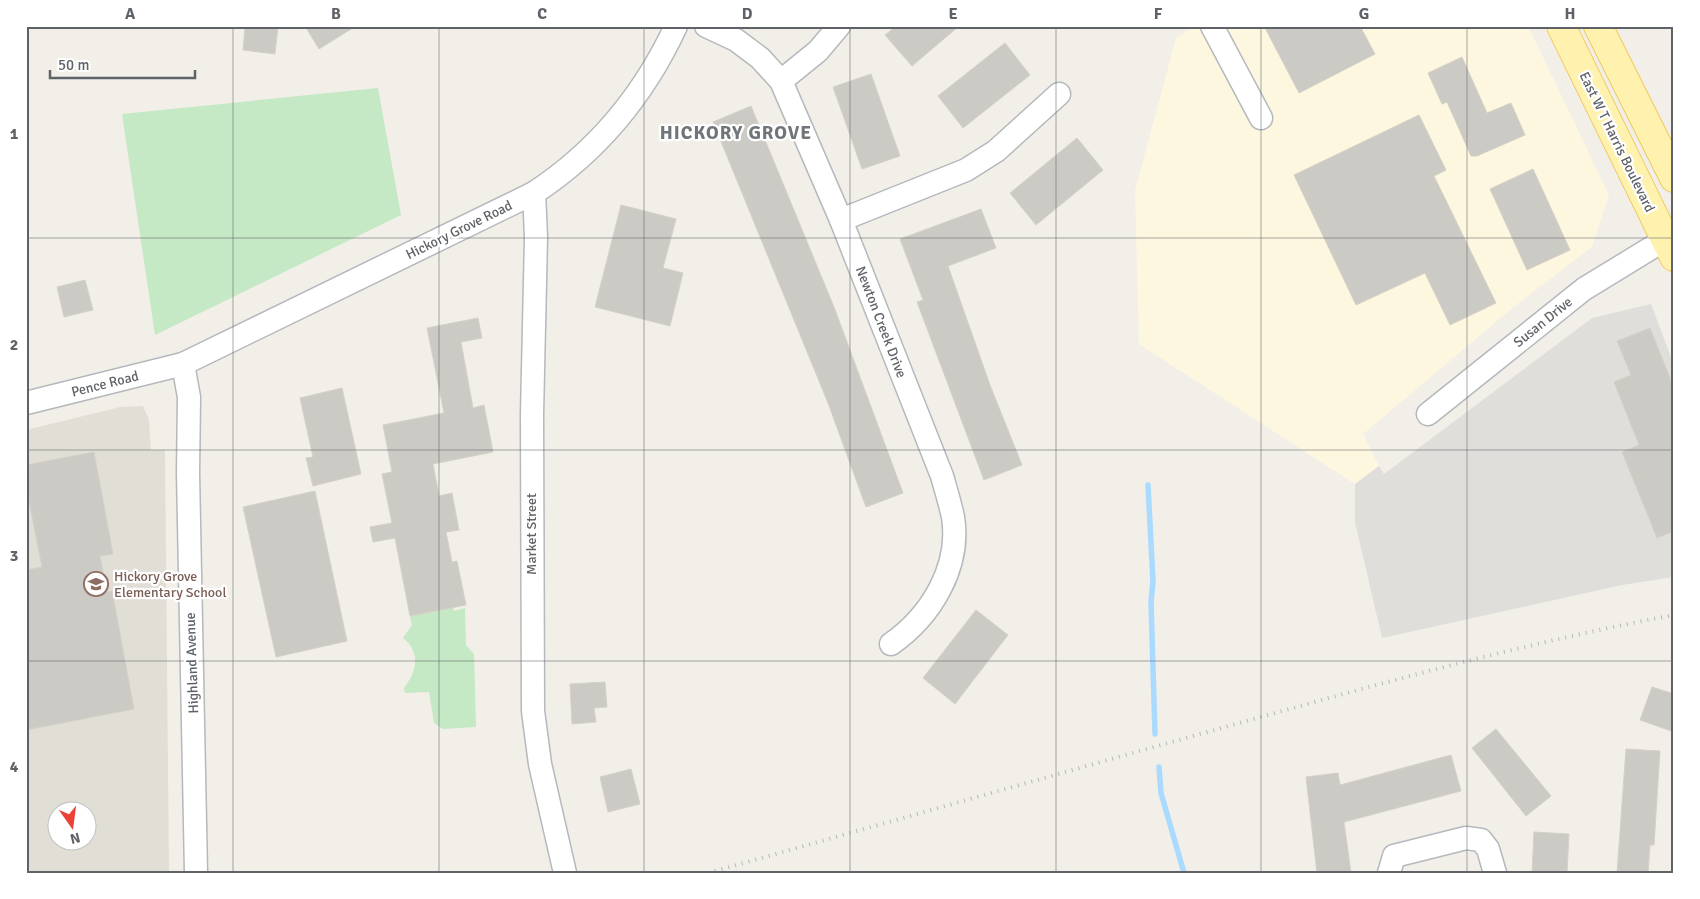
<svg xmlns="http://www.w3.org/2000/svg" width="1700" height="899" font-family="Signika,sans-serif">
<rect width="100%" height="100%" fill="#f1efe8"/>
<path fill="#fef7e0" d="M 1195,26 L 1528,26 L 1609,195 L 1592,247 L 1516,305 L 1363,434 L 1379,466 L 1355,484 L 1139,344 L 1135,191 L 1176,38 Z"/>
<path fill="#e0deda" d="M 1651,304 L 1674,365 L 1674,577 L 1622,585 L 1382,638 L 1355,522 L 1355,484 L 1379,466 L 1384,474 L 1592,318 Z"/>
<path fill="#e1ded6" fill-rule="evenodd" d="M 143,406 L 149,420 L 151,450 L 165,450 L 169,873 L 26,873 L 26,430 L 120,407 ZM 58,812 L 88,812 L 88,842 L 58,842 Z"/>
<g fill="#c5e8c5">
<path d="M 378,88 L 401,215 L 155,335 L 122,114 Z"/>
<path d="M 453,607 L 454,611 L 465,608 L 466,645 L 474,654 L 476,727 L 443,729 L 434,723 L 429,692 L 405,693 L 404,688 C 417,672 421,652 403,638 L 412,625 L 410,616 Z"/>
</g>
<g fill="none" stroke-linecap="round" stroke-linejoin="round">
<g stroke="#aadaff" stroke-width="5.5">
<path d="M 1148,485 L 1153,581 L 1151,602 L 1155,734"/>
<path d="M 1159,767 L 1161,793 L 1184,873"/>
</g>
</g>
<g fill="#cccac5" stroke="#d6d1c6">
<path d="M 245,26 L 278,26 L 275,54 L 243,50 Z"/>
<path d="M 305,26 L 356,26 L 319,49 Z"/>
<path d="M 896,26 L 959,26 L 912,66 L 885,35 Z"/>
<path d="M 1264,26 L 1360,26 L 1375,54 L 1299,93 Z"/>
<path d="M 1005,43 L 1030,75 L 963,128 L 938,96 Z"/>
<path d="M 1462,57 L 1487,113 L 1511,103 L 1525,135 L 1477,156 L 1471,156 L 1447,102 L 1442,104 L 1428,73 Z"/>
<path d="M 871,74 L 900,156 L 862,169 L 833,87 Z"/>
<path d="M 751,106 L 834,307 L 903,493 L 866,507 L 828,403 L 713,122 Z"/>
<path d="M 1419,115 L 1446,170 L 1434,176 L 1496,303 L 1450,325 L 1425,273 L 1356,305 L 1294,175 Z"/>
<path d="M 1077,138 L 1103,170 L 1036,225 L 1010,193 Z"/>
<path d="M 1533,169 L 1570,250 L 1527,270 L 1490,189 Z"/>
<path d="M 621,205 L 676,219 L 663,268 L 683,273 L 670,326 L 595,307 Z"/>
<path d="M 981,209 L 996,248 L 948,266 L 990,385 L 1022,465 L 984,480 L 917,302 L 923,300 L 900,239 Z"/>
<path d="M 85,280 L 93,310 L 64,317 L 57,287 Z"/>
<path d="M 478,318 L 482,338 L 461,342 L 473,408 L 484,405 L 493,452 L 433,464 L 439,496 L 452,493 L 459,530 L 446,532 L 452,562 L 457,561 L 466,605 L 410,616 L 395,538 L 373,542 L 370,527 L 392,523 L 382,474 L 392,472 L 383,425 L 444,413 L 427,328 Z"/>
<path d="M 1650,328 L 1674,388 L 1674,531 L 1657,538 L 1622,452 L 1639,445 L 1614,382 L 1631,375 L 1617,341 Z"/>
<path d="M 342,388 L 361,474 L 313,486 L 306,458 L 313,457 L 300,398 Z"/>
<path d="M 94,452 L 113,554 L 100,556 L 107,592 L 112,591 L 134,709 L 26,730 L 26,570 L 42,567 L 26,486 L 26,465 Z"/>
<path d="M 315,491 L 347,641 L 276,657 L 243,507 Z"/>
<path d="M 976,610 L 1008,635 L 955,704 L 923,678 Z"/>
<path d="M 605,682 L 607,707 L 594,708 L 596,722 L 572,724 L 570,684 Z"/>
<path d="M 1652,687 L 1674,694 L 1674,732 L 1640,720 Z"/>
<path d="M 1496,729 L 1551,796 L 1526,816 L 1472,748 Z"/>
<path d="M 1626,749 L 1660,751 L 1654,845 L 1650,845 L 1648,873 L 1617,873 Z"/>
<path d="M 1451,755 L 1461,791 L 1344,822 L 1351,873 L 1317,873 L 1306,777 L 1338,773 L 1340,785 Z"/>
<path d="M 631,769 L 640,804 L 608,812 L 600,777 Z"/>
<path d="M 1534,832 L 1569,834 L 1567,873 L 1532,873 Z"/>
</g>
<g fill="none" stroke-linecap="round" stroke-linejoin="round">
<defs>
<g id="minor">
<path d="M 706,26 L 736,40 L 760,58 L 781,81 L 841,220 L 942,476 C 946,490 950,503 953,517 C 961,567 931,616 891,644"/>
<path d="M 1212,26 L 1261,118"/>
<path d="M 781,81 L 818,51 L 839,26"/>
<path d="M 534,193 L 536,237 L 532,415 L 533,711 L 540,764 L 565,873"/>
<path d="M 841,220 L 966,170 L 996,151 L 1059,94"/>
<path d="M 183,364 L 189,397 L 188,473 L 196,873"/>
<path d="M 26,403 L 183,364 L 534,193 C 598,151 644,95 676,26"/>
<path d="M 1428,414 L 1584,289 L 1674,234"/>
<path d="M 1389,873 L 1394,856 L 1466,838 L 1481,840 L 1488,849 L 1495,873"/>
</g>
<g id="major">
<path d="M 1561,26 L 1674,257"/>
<path d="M 1598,26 L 1674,178"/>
</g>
</defs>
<use href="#minor" stroke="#b5b8bc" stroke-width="25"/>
<use href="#major" stroke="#f2c960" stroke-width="30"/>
<use href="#minor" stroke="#fff" stroke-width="22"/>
<use href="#major" stroke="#fff2af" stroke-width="28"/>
<path stroke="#b6b7b8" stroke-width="4" stroke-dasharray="1 6" stroke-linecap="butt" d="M 708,873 C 876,826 1043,778 1211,731 C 1364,688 1518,644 1674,615"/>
</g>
<path fill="none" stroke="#5f6368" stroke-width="1" stroke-opacity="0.55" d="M 233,26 L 233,873M 439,26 L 439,873M 644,26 L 644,873M 850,26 L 850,873M 1056,26 L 1056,873M 1261,26 L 1261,873M 1467,26 L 1467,873M 26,238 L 1674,238M 26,450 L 1674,450M 26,661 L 1674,661"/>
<defs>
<symbol id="school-ring" viewBox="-11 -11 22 22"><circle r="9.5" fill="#fff" stroke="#8d6e63" stroke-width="1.5"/><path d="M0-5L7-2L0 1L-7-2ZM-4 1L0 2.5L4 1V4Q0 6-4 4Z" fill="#8d6e63"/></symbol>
</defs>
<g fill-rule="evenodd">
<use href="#school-ring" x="82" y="570" width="28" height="28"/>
</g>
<g text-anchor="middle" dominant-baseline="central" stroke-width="4.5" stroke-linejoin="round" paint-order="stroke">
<g font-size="14" fill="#5f6368" stroke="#fff">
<text transform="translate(1617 142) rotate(64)">East W T Harris Boulevard</text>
<text transform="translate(459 230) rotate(-26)">Hickory Grove Road</text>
<text transform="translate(881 322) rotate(69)">Newton Creek Drive</text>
<text transform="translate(1543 322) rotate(-39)">Susan Drive</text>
<text transform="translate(105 384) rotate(-14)">Pence Road</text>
<text transform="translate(531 534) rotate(-90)">Market Street</text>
<text transform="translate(192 663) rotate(-92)">Highland Avenue</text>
</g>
<g font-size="14" fill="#785e54" stroke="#fff" text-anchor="start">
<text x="114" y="576">Hickory Grove<tspan x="114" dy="16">Elementary School</tspan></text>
</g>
<g font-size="19" font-weight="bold" letter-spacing="1" fill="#70757a" stroke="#fff">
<text x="736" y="133">HICKORY GROVE</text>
</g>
</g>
<rect width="1700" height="899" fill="none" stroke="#ffffff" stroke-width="55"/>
<g transform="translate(72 826) rotate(166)"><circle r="24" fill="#ffffff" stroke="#bfc1c3"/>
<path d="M0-4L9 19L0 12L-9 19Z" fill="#ea4335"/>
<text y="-8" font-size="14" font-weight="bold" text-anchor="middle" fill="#5f6368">N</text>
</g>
<path d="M50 70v8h145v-8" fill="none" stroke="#5f6368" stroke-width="2.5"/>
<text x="58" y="70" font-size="15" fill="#5f6368" stroke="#ffffff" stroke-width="4" paint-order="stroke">50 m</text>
<rect x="28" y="28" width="1644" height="844" fill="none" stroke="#5f6368" stroke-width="2"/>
<g font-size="16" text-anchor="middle" font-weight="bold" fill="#5f6368">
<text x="130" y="19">A</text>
<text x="336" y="19">B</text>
<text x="542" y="19">C</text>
<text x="747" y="19">D</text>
<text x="953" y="19">E</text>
<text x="1158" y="19">F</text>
<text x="1364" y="19">G</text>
<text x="1570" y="19">H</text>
<text x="14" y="139">1</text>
<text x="14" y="350">2</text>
<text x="14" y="561">3</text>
<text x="14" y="772">4</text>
</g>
</svg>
